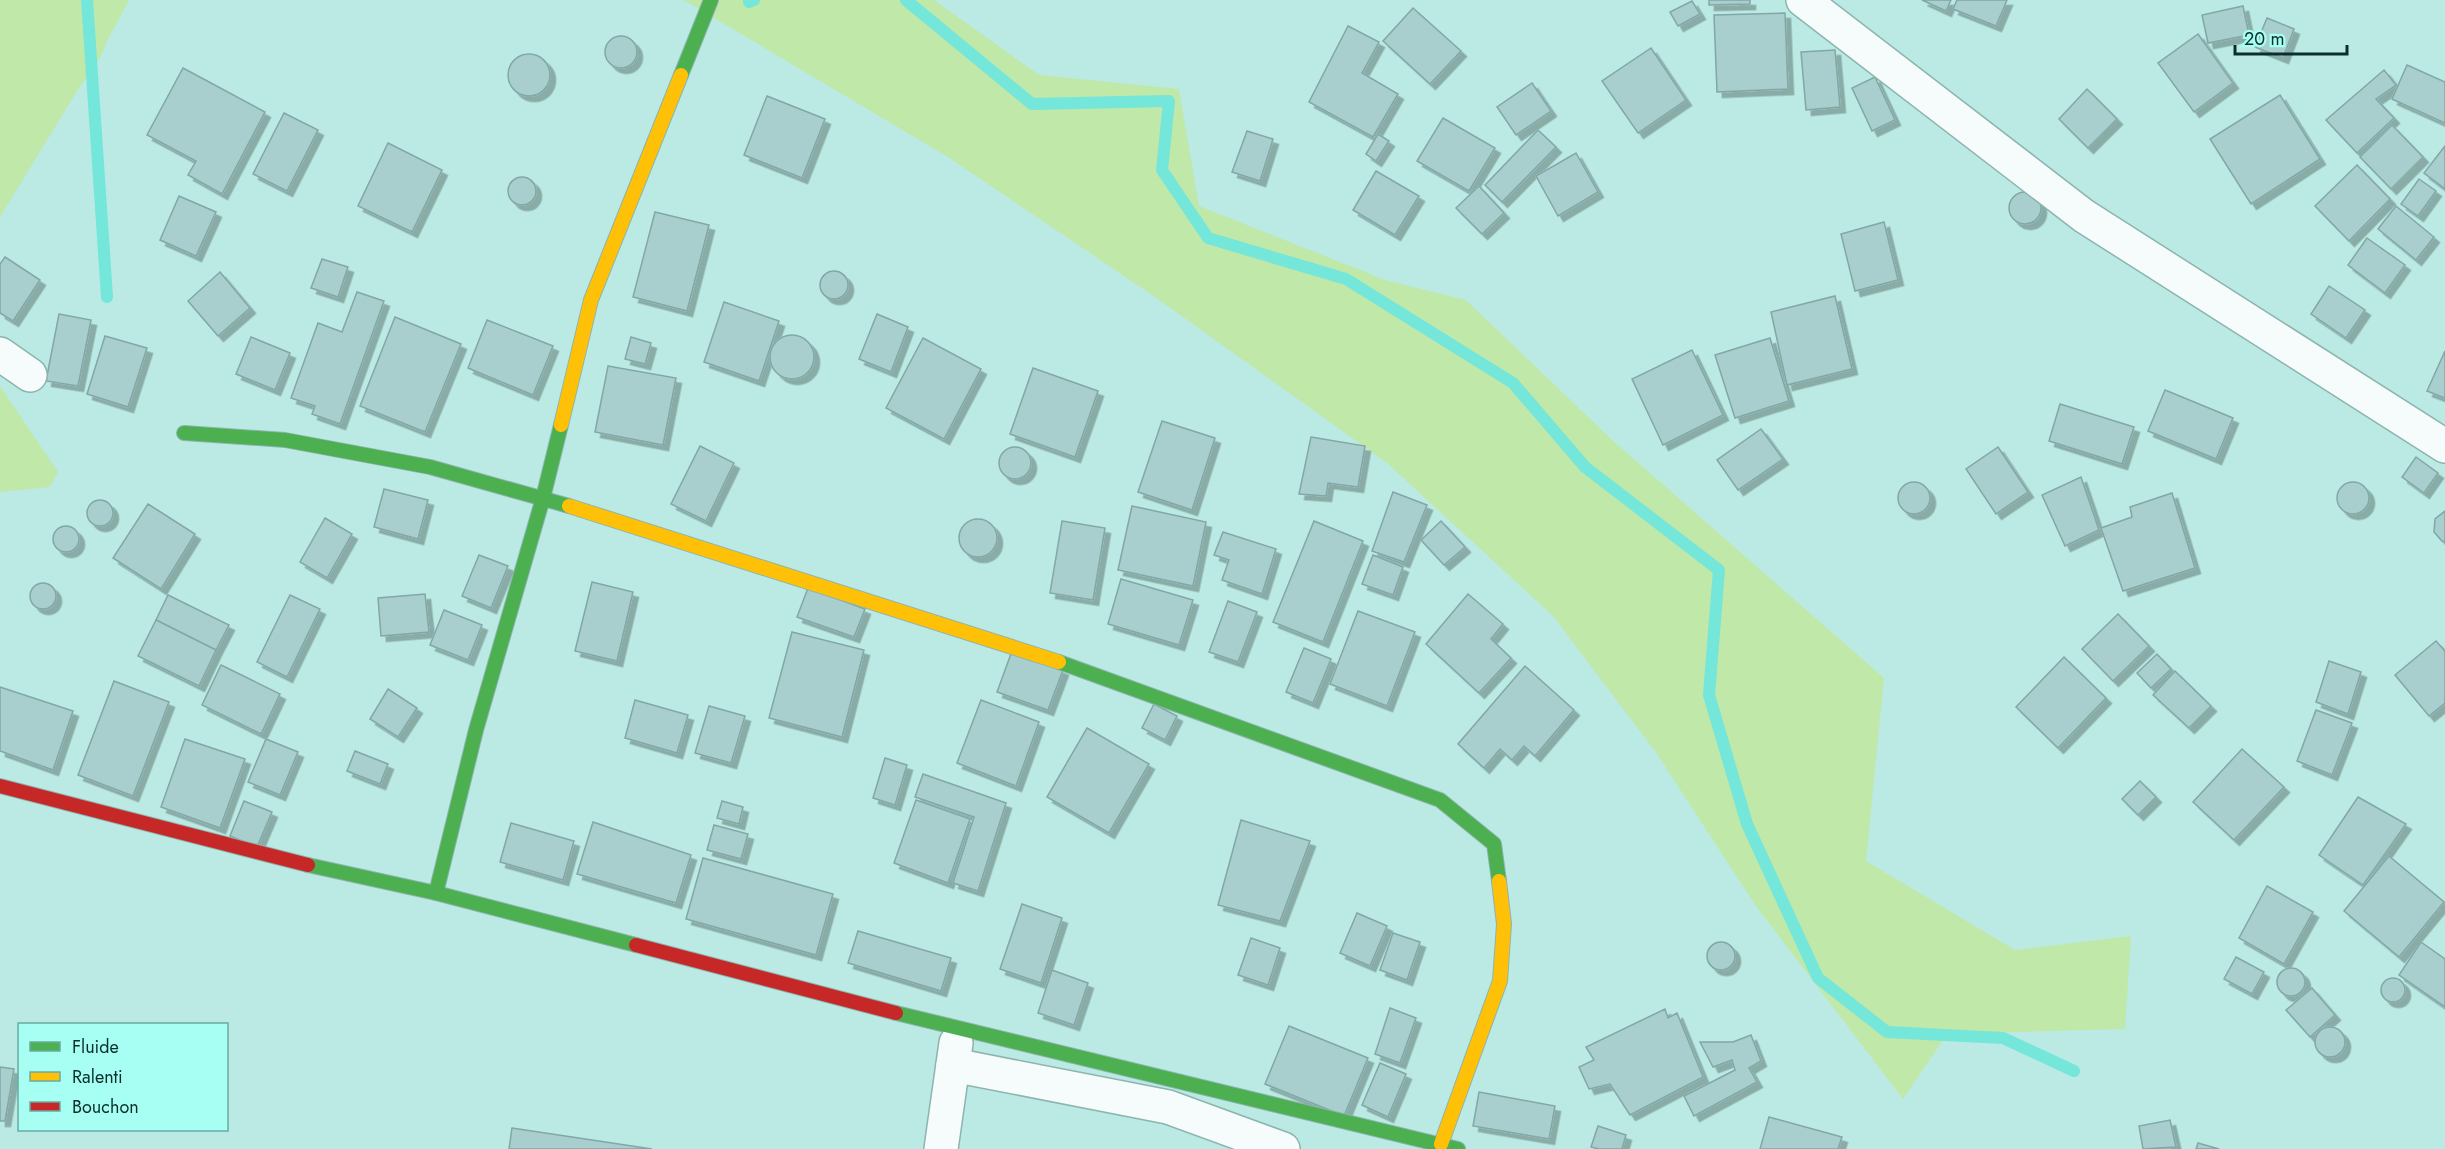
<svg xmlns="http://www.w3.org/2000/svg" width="2445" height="1149" font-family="Jost,sans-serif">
<defs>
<filter id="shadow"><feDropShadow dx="5.5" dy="5.5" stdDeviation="0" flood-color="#0004"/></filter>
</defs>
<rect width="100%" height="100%" fill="#bbeae4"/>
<g fill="#bfe8a9">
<path d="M 0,0 L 129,0 L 108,39 L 101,56 L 77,91 L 0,217 Z"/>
<path d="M 684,0 L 934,0 L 1039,75 L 1179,89 L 1199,206 L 1385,280 L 1466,300 L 1611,439 L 1884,678 L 1866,861 L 2015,950 L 2131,936 L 2125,1029 L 1947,1034 L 1903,1099 L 1756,906 L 1655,751 L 1553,616 L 1387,463 L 1155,297 L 948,157 Z"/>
<path d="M 0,386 L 58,472 L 50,487 L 0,492 Z"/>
</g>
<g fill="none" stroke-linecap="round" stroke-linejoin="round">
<g stroke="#74e6da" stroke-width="12">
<path d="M 87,0 L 107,297"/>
<path d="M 906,0 L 1032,104 L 1169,101 L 1162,170 L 1208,238 L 1346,279 L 1513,383 L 1585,467 L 1719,570 L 1709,695 L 1747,824 L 1818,978 L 1887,1032 L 2003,1038 L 2074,1071"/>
<path d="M 749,2 L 754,0"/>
</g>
</g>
<g fill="#a8cecd" stroke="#81a7a7" stroke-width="1.5" filter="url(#shadow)">
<path d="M 1709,0 L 1750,0 L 1750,4 L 1709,5 Z"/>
<path d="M 1922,0 L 1951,0 L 1946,11 Z"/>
<path d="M 1957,0 L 2007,0 L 1996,26 L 1953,9 Z"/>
<path d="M 1692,1 L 1700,14 L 1678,26 L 1670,12 Z"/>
<path d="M 2243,6 L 2249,35 L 2208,43 L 2202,15 Z"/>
<path d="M 1413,8 L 1461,51 L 1430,84 L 1383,41 Z"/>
<path d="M 1785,13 L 1788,89 L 1717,92 L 1714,15 Z"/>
<path d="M 2267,18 L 2294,29 L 2283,58 L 2255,47 Z"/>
<path d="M 1348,26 L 1379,42 L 1362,73 L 1398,94 L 1373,137 L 1309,102 Z"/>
<path d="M 2198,34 L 2233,83 L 2194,112 L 2158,63 Z"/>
<circle cx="621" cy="52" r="16"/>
<path d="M 1651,48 L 1686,100 L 1638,133 L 1602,81 Z"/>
<path d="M 1835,50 L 1840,107 L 1806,110 L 1801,52 Z"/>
<circle cx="529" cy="75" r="21"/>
<path d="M 2407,65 L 2445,82 L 2445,123 L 2392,99 Z"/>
<path d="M 183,68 L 265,112 L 222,194 L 188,175 L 196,161 L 147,135 Z"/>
<path d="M 2384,70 L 2396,85 L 2376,99 L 2394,118 L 2357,153 L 2326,120 Z"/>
<path d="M 1875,77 L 1895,120 L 1872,131 L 1852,88 Z"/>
<path d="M 1532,83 L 1551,111 L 1516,135 L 1497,107 Z"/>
<path d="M 2087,89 L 2117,119 L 2088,148 L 2059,119 Z"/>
<path d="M 2280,95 L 2320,159 L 2251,204 L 2210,139 Z"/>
<path d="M 767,96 L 825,119 L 802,178 L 744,155 Z"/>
<path d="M 284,113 L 318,130 L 287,191 L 253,174 Z"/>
<path d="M 1443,118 L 1495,148 L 1469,191 L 1417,161 Z"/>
<path d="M 2392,125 L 2423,157 L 2391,189 L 2360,157 Z"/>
<path d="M 1538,130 L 1556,147 L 1502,202 L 1485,185 Z"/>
<path d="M 1247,131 L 1273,139 L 1260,181 L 1232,172 Z"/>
<path d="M 1378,134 L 1389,141 L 1376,161 L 1366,154 Z"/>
<path d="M 388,143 L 442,170 L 412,232 L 358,206 Z"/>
<path d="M 2445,146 L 2445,189 L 2424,173 Z"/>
<path d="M 1576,153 L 1598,192 L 1558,216 L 1536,176 Z"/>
<path d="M 2357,165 L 2390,199 L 2349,241 L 2315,206 Z"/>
<path d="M 1376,171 L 1419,196 L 1395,235 L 1353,210 Z"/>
<circle cx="522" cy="191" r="14"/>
<path d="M 2419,179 L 2436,191 L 2418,216 L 2401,204 Z"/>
<path d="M 1479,186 L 1504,213 L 1482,234 L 1456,208 Z"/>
<circle cx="2025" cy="208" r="16"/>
<path d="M 179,196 L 216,212 L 196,256 L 160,240 Z"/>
<path d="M 2396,206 L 2434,237 L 2416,260 L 2378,229 Z"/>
<path d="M 655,212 L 709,225 L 687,311 L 633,297 Z"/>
<path d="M 1884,222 L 1898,280 L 1855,291 L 1841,234 Z"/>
<path d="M 2367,238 L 2405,265 L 2385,293 L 2348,265 Z"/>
<path d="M 5,257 L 40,280 L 13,321 L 0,313 L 0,264 Z"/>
<path d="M 322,259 L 348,267 L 338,297 L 311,288 Z"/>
<circle cx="834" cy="285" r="14"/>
<path d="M 220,272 L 250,308 L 218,336 L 188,301 Z"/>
<path d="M 2329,286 L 2365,310 L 2346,338 L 2311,314 Z"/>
<path d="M 357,292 L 384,301 L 340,424 L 312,414 L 315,406 L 291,398 L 318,323 L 342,332 Z"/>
<path d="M 1835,296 L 1852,369 L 1787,385 L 1771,312 Z"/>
<path d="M 724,302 L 779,321 L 759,381 L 704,362 Z"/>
<path d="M 59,314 L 91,320 L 78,386 L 46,381 Z"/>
<path d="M 877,314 L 908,327 L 891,372 L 859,359 Z"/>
<path d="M 395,317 L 461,344 L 425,432 L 360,406 Z"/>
<path d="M 487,320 L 553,346 L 533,395 L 468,368 Z"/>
<circle cx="792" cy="357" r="22"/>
<path d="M 105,336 L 147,348 L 128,407 L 87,394 Z"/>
<path d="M 251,337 L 290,353 L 275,390 L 236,374 Z"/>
<path d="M 631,337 L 651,343 L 645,364 L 625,359 Z"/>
<path d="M 923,338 L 981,369 L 944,439 L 886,408 Z"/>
<path d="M 1770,338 L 1789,401 L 1735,418 L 1715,355 Z"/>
<path d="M 1692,350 L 1723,415 L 1663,445 L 1632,379 Z"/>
<path d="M 2445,351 L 2445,398 L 2427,391 Z"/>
<path d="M 608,366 L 676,378 L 663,445 L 595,432 Z"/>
<path d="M 1033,368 L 1098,391 L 1075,457 L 1010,434 Z"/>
<path d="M 2165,390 L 2233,418 L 2216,459 L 2148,431 Z"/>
<path d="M 2060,404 L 2134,427 L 2122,464 L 2049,441 Z"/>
<path d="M 1162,421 L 1215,438 L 1192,510 L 1138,492 Z"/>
<path d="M 1761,429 L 1783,459 L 1738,490 L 1717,460 Z"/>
<path d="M 1311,437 L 1365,446 L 1358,487 L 1328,483 L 1326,496 L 1299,494 Z"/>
<path d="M 700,446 L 734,463 L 706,521 L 671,504 Z"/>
<path d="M 1998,447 L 2028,492 L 1996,514 L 1966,469 Z"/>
<circle cx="1015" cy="463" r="16"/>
<path d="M 2416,457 L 2438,473 L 2424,493 L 2402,477 Z"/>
<path d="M 2081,477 L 2099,530 L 2065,546 L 2042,495 Z"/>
<circle cx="1914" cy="498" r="16"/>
<circle cx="2353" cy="498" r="16"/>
<path d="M 384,489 L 428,500 L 418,539 L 374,527 Z"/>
<path d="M 1393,492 L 1427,505 L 1404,562 L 1372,551 Z"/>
<path d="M 2172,493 L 2195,568 L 2123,591 L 2101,528 L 2132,517 L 2130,507 Z"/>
<circle cx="100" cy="513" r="13"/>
<path d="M 148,504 L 195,534 L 161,589 L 113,558 Z"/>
<path d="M 1132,506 L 1206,522 L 1193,586 L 1118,570 Z"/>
<path d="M 2445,511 L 2445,542 L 2442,541 L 2434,532 L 2435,519 Z"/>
<path d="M 325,518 L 352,534 L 327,578 L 300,562 Z"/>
<circle cx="978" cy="538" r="19"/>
<path d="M 1062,521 L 1105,528 L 1093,600 L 1050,593 Z"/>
<path d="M 1314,521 L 1363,541 L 1323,642 L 1273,622 Z"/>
<path d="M 1441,521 L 1465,547 L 1444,565 L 1421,540 Z"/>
<circle cx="66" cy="539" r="13"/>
<path d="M 1223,532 L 1276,549 L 1262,594 L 1222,580 L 1229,560 L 1214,555 Z"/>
<path d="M 479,555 L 508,566 L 491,608 L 462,596 Z"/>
<path d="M 1373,555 L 1403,567 L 1393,595 L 1362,584 Z"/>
<path d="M 1121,579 L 1193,600 L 1179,645 L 1108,624 Z"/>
<path d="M 592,582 L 633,592 L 617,661 L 575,651 Z"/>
<circle cx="43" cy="596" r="13"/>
<path d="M 808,588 L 865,609 L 854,637 L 797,617 Z"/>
<path d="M 425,594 L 429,632 L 381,636 L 378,598 Z"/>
<path d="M 1468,594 L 1503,624 L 1491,639 L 1511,658 L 1479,693 L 1426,644 Z"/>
<path d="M 168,595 L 229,625 L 216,650 L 156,620 Z"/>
<path d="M 290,595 L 320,609 L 287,677 L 257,662 Z"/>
<path d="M 1228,601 L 1257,612 L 1238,662 L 1209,652 Z"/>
<path d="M 444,610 L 482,625 L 468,660 L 430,645 Z"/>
<path d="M 1358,611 L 1415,632 L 1387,706 L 1330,684 Z"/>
<path d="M 2118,614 L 2149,646 L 2113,681 L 2082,649 Z"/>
<path d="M 156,620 L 216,650 L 199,686 L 138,656 Z"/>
<path d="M 792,632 L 864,650 L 842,737 L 769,718 Z"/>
<path d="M 2436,641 L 2445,651 L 2445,703 L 2429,716 L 2395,675 Z"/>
<path d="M 1304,648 L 1331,659 L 1313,703 L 1286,692 Z"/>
<path d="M 1012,651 L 1063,670 L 1048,710 L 997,692 Z"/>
<path d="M 2157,654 L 2171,669 L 2151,688 L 2137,673 Z"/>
<path d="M 2064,657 L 2106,698 L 2058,748 L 2016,707 Z"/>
<path d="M 2329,661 L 2361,672 L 2348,714 L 2316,702 Z"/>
<path d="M 221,665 L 280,694 L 261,734 L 202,705 Z"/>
<path d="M 1525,666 L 1574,710 L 1535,756 L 1524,746 L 1512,760 L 1500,749 L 1484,768 L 1458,744 Z"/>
<path d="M 2175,671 L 2211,706 L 2189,728 L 2153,695 Z"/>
<path d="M 114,681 L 169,702 L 133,796 L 78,775 Z"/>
<path d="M 0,687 L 73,711 L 53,770 L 0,751 Z"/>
<path d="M 388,689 L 417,708 L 398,737 L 370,719 Z"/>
<path d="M 635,700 L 688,715 L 677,753 L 625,738 Z"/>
<path d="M 981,700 L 1039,722 L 1016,786 L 957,763 Z"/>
<path d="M 1154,704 L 1177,716 L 1165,740 L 1142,728 Z"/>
<path d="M 709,706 L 745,716 L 731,763 L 695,753 Z"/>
<path d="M 2316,710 L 2352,723 L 2332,775 L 2297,761 Z"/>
<path d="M 1087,728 L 1149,764 L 1109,833 L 1047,797 Z"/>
<path d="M 185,739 L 245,759 L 220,828 L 161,807 Z"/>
<path d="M 266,739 L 298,752 L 280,795 L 248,782 Z"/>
<path d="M 2242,749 L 2284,787 L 2234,840 L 2193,802 Z"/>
<path d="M 355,751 L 388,764 L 380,784 L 347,771 Z"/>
<path d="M 885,758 L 907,765 L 895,805 L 873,798 Z"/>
<path d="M 923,774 L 1006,803 L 978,891 L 953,883 L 974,817 L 915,797 Z"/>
<path d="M 2140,781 L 2156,797 L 2138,815 L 2122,799 Z"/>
<path d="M 2358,797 L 2406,824 L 2363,885 L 2319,855 Z"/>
<path d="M 916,800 L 970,819 L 948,883 L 894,863 Z"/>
<path d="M 244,801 L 272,812 L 257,847 L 230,836 Z"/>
<path d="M 722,801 L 743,807 L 739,824 L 717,818 Z"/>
<path d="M 1241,820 L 1310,841 L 1280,921 L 1218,905 Z"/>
<path d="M 593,822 L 691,855 L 676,903 L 577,874 Z"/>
<path d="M 511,823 L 574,841 L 563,880 L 500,862 Z"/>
<path d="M 714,825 L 748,834 L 741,859 L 707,850 Z"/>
<path d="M 2389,856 L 2444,902 L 2399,957 L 2344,911 Z"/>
<path d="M 703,858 L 833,894 L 816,955 L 686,919 Z"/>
<path d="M 2267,886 L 2313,912 L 2284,964 L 2239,938 Z"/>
<path d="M 1022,904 L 1062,918 L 1041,983 L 1000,969 Z"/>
<path d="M 1357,913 L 1387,926 L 1370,966 L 1340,953 Z"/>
<path d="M 858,931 L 951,958 L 941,991 L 848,963 Z"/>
<path d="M 1393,933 L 1420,942 L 1407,980 L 1380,970 Z"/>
<path d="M 1251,938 L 1280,948 L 1268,985 L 1238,975 Z"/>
<path d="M 2421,942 L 2445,959 L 2445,1007 L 2399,975 Z"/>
<circle cx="1721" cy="956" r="14"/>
<path d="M 2236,957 L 2264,972 L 2252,994 L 2224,979 Z"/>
<circle cx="2291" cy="982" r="14"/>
<path d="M 1052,970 L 1088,983 L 1074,1025 L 1038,1013 Z"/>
<circle cx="2393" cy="990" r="12"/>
<path d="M 2312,988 L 2335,1015 L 2310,1037 L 2286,1010 Z"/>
<path d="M 1390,1008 L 1416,1018 L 1400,1063 L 1375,1054 Z"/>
<path d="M 1665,1009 L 1668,1018 L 1677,1013 L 1703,1077 L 1630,1115 L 1610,1084 L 1589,1089 L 1579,1067 L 1594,1060 L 1586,1047 Z"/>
<path d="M 1289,1026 L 1368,1058 L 1344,1116 L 1265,1084 Z"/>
<circle cx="2330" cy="1042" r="15"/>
<path d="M 1751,1035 L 1761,1061 L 1749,1068 L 1757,1082 L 1694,1116 L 1684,1096 L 1735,1070 L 1732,1060 L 1713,1067 L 1700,1042 L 1733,1042 Z"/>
<path d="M 1380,1063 L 1406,1074 L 1388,1117 L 1362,1105 Z"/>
<path d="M 0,1067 L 14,1069 L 5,1121 L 0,1121 Z"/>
<path d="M 1479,1092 L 1555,1106 L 1549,1139 L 1473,1126 Z"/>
<path d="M 1769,1117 L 1842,1137 L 1838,1149 L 1760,1149 Z"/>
<path d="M 2170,1120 L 2176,1147 L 2143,1149 L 2139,1126 Z"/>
<path d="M 1598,1126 L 1626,1135 L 1622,1149 L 1599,1149 L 1591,1147 Z"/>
<path d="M 512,1128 L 652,1149 L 509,1149 Z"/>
<path d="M 2198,1143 L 2219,1149 L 2196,1149 Z"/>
</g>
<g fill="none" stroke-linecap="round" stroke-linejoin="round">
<defs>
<g id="street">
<path d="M 1803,0 L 2084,216 L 2445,446"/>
<path d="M 0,354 L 30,375"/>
<path d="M 953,1065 L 1168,1107 L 1283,1149"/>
<path d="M 941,1149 L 956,1043"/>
</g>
<g id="fast">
<path d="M 681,75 L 711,0"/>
<path d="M 184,433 L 285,440 L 430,467 L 569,506"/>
<path d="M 1059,662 L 1440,800 L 1494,844 L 1499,881"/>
<path d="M 308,865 L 436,893 L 636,945"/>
<path d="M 436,893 L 476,730 L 543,498 L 561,425"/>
<path d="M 896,1013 L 1458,1149"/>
</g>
<g id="slow">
<path d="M 561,425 L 591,300 L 681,75"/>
<path d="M 569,506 L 1059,662"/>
<path d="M 1441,1144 L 1500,981 L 1504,924 L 1499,881"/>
</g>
<g id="jam">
<path d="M 0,786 L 308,865"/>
<path d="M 636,945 L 896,1013"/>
</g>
</defs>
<use href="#street" stroke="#8db4af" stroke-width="36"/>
<use href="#fast" stroke="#8db4af" stroke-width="16"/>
<use href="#slow" stroke="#8db4af" stroke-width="16"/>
<use href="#jam" stroke="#8db4af" stroke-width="16"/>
<use href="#street" stroke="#f5fcfb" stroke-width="33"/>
<use href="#fast" stroke="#4caf50" stroke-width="14"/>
<use href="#slow" stroke="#ffc107" stroke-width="14"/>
<use href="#jam" stroke="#c62828" stroke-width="14"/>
</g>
<rect x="18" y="1023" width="210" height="108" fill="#a7fef2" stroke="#68aca3" stroke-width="1.5"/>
<rect x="30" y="1042" width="30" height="9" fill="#4caf50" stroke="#68aca3" stroke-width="1.5"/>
<text x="72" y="1053" font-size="18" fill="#0a302c">Fluide</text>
<rect x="30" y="1072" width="30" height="9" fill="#ffc107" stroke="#68aca3" stroke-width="1.5"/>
<text x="72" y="1083" font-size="18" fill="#0a302c">Ralenti</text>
<rect x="30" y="1102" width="30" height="9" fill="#c62828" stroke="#68aca3" stroke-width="1.5"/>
<text x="72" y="1113" font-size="18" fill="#0a302c">Bouchon</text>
<path d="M2235 45v9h112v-9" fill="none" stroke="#0a302c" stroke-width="3"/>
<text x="2244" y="45" font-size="18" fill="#0a302c" stroke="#a7fef2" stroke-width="4.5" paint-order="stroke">20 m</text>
</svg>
